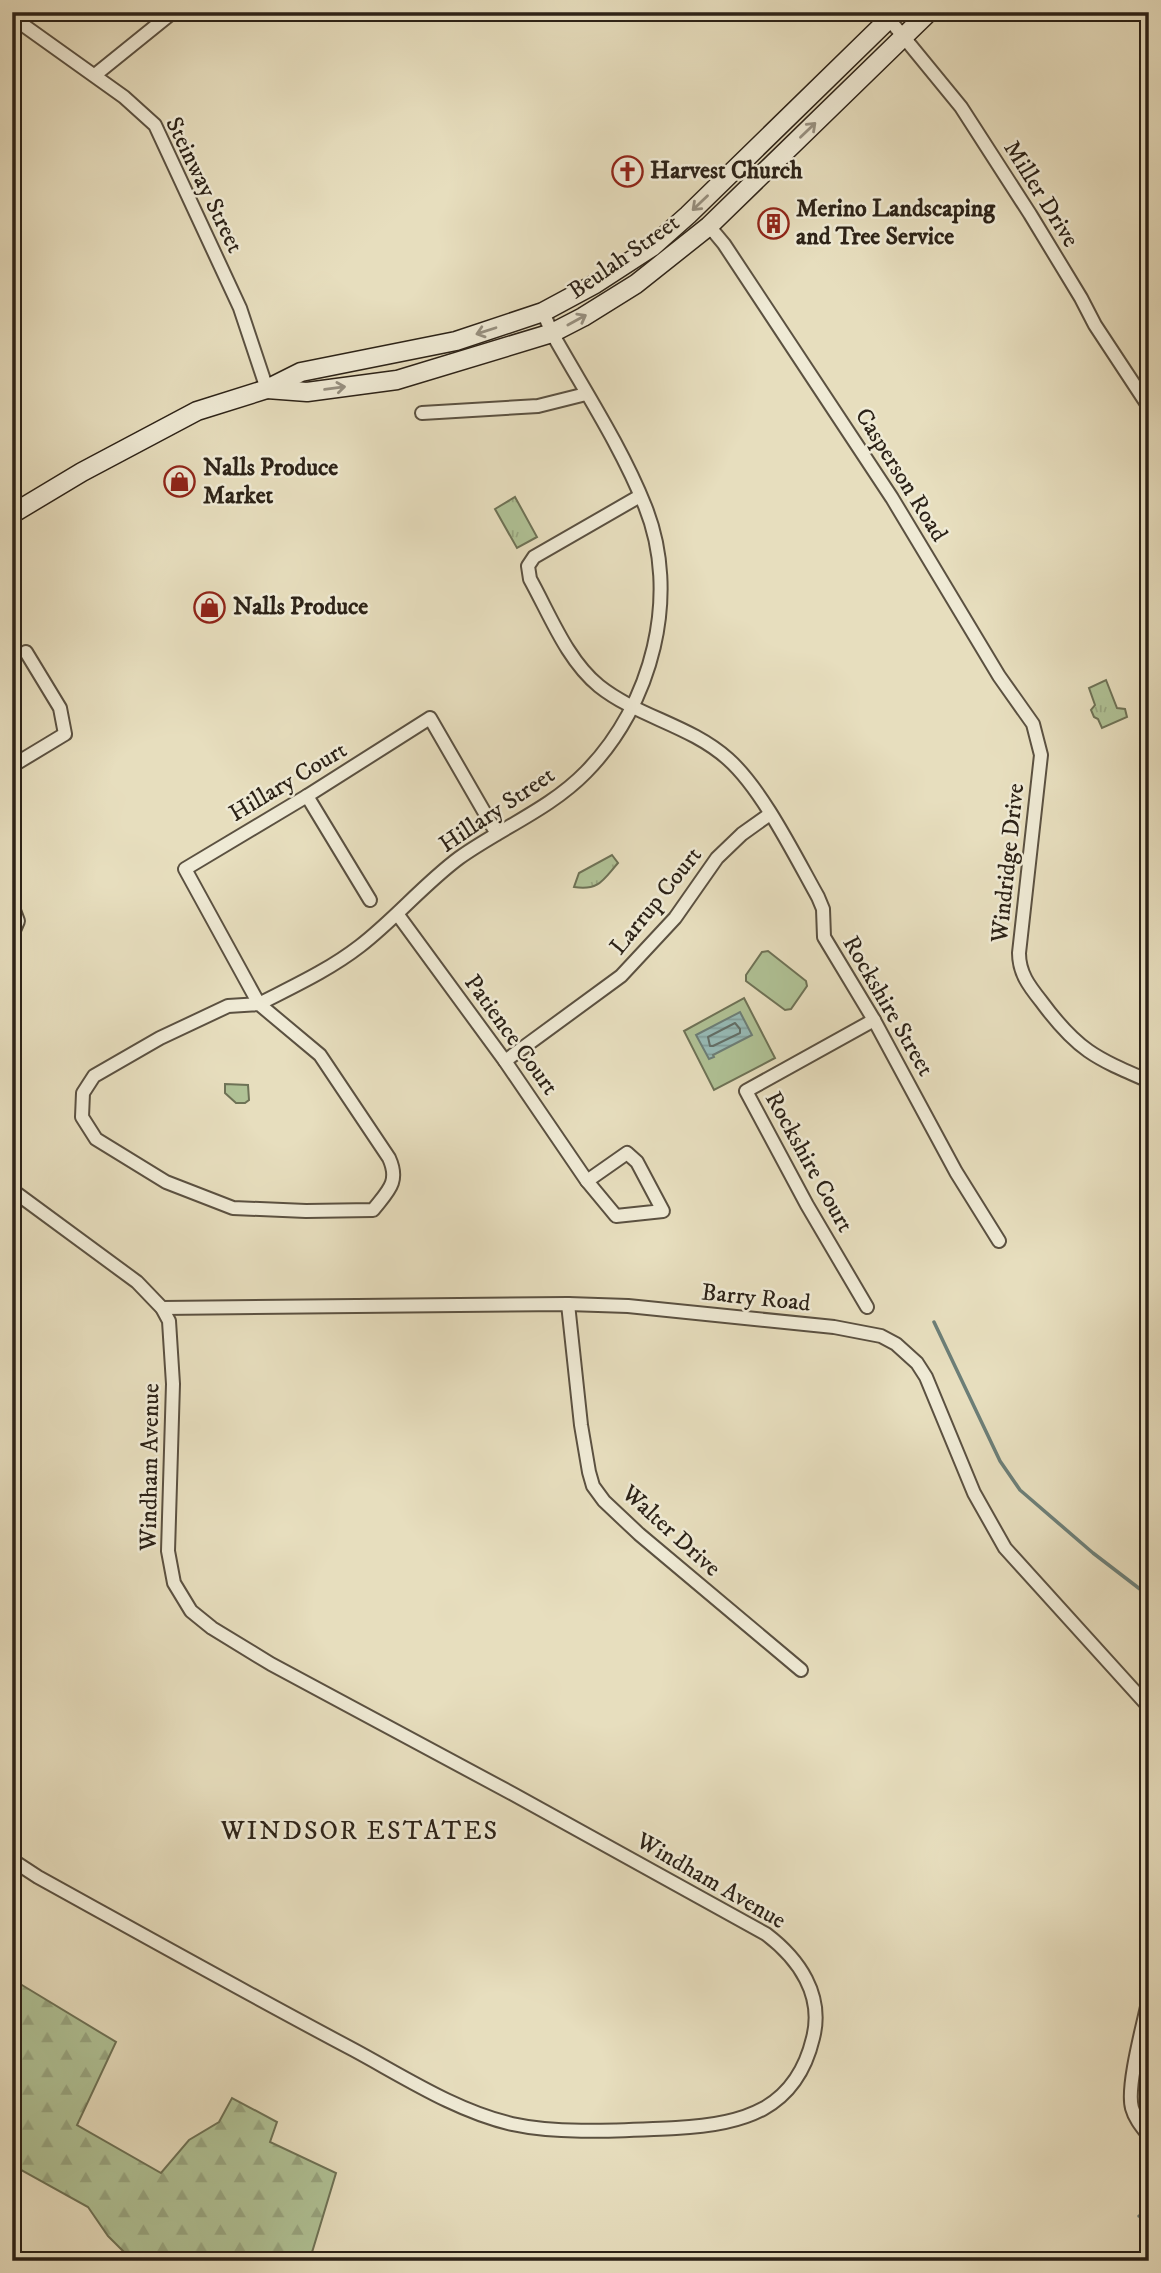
<svg xmlns="http://www.w3.org/2000/svg" width="1161" height="2273" font-family="'IM FELL DW Pica',serif">
<defs>
<pattern id="forest-firs" width="22" height="20" patternUnits="userSpaceOnUse" patternTransform="scale(1.75)"><rect width="22" height="20" fill="#b0c296"/><path d="M5 1l3.5 6h-7zM16 11l3.5 6h-7z" fill="#98a681"/></pattern>
<pattern id="park-tufts" width="24" height="20" patternUnits="userSpaceOnUse" patternTransform="scale(1.75)"><rect width="24" height="20" fill="#b0c296"/><path d="M3 7l-1-3M5 7V3M7 7l1-3M15 17l-1-3M17 17v-4M19 17l1-3" fill="none" stroke="#98a681"/></pattern>
<pattern id="water-rules" width="6" height="5" patternUnits="userSpaceOnUse" patternTransform="scale(1.75)"><rect width="6" height="5" fill="#97bbb7"/><path d="M0 2.5h6" fill="none" stroke="#82a09d"/></pattern>
</defs>
<rect width="100%" height="100%" fill="#e7debe"/>
<filter id="stains"><feTurbulence type="fractalNoise" baseFrequency=".00286" numOctaves="4"/><feColorMatrix values="0 0 0 0 .2 0 0 0 0 .09 0 0 0 0 .02 0 0 0 .5 -.17"/></filter>
<radialGradient id="worn" r=".72"><stop offset=".6" stop-color="#630" stop-opacity="0"/><stop offset="1" stop-color="#630" stop-opacity=".3"/></radialGradient>
<path fill="url(#forest-firs)" stroke="#6e7256" stroke-width="2" d="M 12,1979 L 116,2042 L 77,2125 L 161,2173 L 189,2140 L 219,2122 L 232,2098 L 277,2122 L 270,2142 L 336,2173 L 310,2259 L 133,2261 L 108,2236 L 88,2207 L 12,2165 Z"/>
<g fill="url(#park-tufts)" stroke="#6e7256" stroke-width="2">
<path d="M 515,497 L 537,537 L 517,548 L 495,509 Z"/>
<path d="M 1106,680 L 1117,708 L 1125,709 L 1127,717 L 1102,728 L 1098,719 L 1094,717 L 1091,710 L 1095,705 L 1089,688 Z"/>
<path d="M 612,855 L 618,863 C 603,880 599,891 574,887 L 579,873 Z"/>
<path d="M 225,1084 L 248,1085 L 249,1100 L 245,1103 L 236,1103 L 225,1093 Z"/>
</g>
<g fill="#b0c296" stroke="#6e7256" stroke-width="2">
<path d="M 768,951 L 806,981 L 807,986 L 791,1009 L 785,1010 L 746,981 L 746,975 L 762,952 Z"/>
<path d="M 744,998 L 775,1058 L 714,1090 L 684,1031 Z"/>
</g>
<path fill="url(#water-rules)" stroke="#6c7e77" stroke-width="2" d="M 740,1012 L 752,1035 L 713,1055 L 714,1057 L 709,1059 L 696,1035 Z"/>
<g fill="none" stroke-linecap="round" stroke-linejoin="round">
<path stroke="#626e67" stroke-width="2" d="M 735,1023 L 740,1029 L 740,1033 L 713,1046 L 710,1046 L 708,1037 Z"/>
<g stroke="#6c7e77" stroke-width="3.5">
<path d="M 934,1322 L 1000,1461 L 1020,1490 L 1093,1553 L 1149,1596"/>
<path d="M 1139,2216 L 1149,2212"/>
</g>
<defs>
<g id="minor">
<path d="M 884,13 L 961,107 L 1030,214 L 1081,298 L 1095,325 L 1149,407"/>
<path d="M 12,17 L 124,97 L 155,125 L 240,308 L 267,389"/>
<path d="M 95,75 L 173,12"/>
<path d="M 709,226 L 724,244 L 892,498 L 999,676 L 1033,724 L 1041,755 L 1019,953 C 1019,973 1029,986 1041,1001 C 1077,1050 1095,1058 1149,1081"/>
<path d="M 422,413 L 538,406 L 586,394"/>
<path d="M 640,496 L 534,557 L 528,566 L 530,579 C 550,615 567,660 599,686 C 638,717 690,725 728,759 C 762,789 795,856 818,897 L 823,909 L 824,937 L 874,1020 L 956,1172 L 999,1241"/>
<path d="M 12,766 L 65,734 L 60,708 L 26,652"/>
<path d="M 307,796 L 370,900"/>
<path d="M 497,834 L 430,718 L 307,796 L 185,869 L 259,1004 C 294,986 329,970 360,946 C 395,919 424,884 459,858 C 501,828 550,809 586,772 C 652,705 681,595 645,506 C 621,446 584,390 552,333 L 543,312"/>
<path d="M 12,905 L 18,921 L 12,935"/>
<path d="M 398,915 L 505,1061 L 587,1181"/>
<path d="M 259,1004 L 320,1055 L 389,1158 C 400,1182 388,1191 373,1210 L 306,1211 L 233,1208 L 166,1182 L 96,1139 L 82,1117 L 83,1093 L 94,1076 L 160,1038 L 228,1006 Z"/>
<path d="M 505,1061 L 621,976 L 675,918 L 717,858 L 742,834 L 770,814"/>
<path d="M 627,1153 L 637,1162 L 663,1211 L 616,1216 L 587,1181 Z"/>
<path d="M 12,1190 L 137,1282 L 162,1308 L 169,1321 L 173,1384 L 168,1551 L 174,1583 L 191,1611 L 212,1628 L 271,1664 L 513,1794 L 766,1934 C 799,1959 824,1995 813,2038 C 796,2110 742,2125 676,2128 C 624,2130 562,2135 512,2124 C 456,2111 404,2077 354,2050 C 248,1994 143,1935 38,1877 L 12,1860"/>
<path d="M 568,1304 L 581,1425 L 589,1472 L 593,1486 L 604,1501 L 639,1534 L 801,1670"/>
<path d="M 867,1307 L 807,1205 L 746,1091 L 874,1020"/>
<path d="M 162,1308 L 568,1304 L 628,1306 L 834,1327 L 881,1336 L 896,1344 L 917,1363 L 926,1377 L 974,1493 L 1005,1548 L 1149,1707"/>
<path d="M 1149,1998 C 1144,2022 1126,2087 1132,2108 C 1135,2119 1142,2127 1149,2136"/>
</g>
<g id="secondary">
<path d="M 267,389 L 307,392 L 397,380 L 552,333 L 583,317 L 636,284 L 709,226 L 929,12"/>
<path d="M 12,514 L 82,472 L 197,411 L 267,389 L 301,372 L 456,341 L 543,312 L 595,284 L 652,247 L 688,215 L 896,12"/>
</g>
<path id="primary" d="M 12,2259 L 14,2261"/>
</defs>
<use href="#minor" stroke="#5b5141" stroke-width="16"/>
<use href="#secondary" stroke="#2c2217" stroke-width="21"/>
<use href="#primary" stroke="#2c2217" stroke-width="24"/>
<use href="#minor" stroke="#efead5" stroke-width="12"/>
<use href="#secondary" stroke="#efead5" stroke-width="18"/>
<use href="#primary" stroke="#e4bf7f" stroke-width="21"/>
<path stroke="#2c2217" stroke-width="3.5" stroke-dasharray="12 12" stroke-linecap="butt" d="M 1129,2261 L 1149,2255"/>
</g>
<defs><path id="oneway-shaft" d="M-6 0H5M1.5-3L5.5 0L1.5 3" fill="none" stroke-width="1.6" stroke-linecap="round" stroke-linejoin="round" transform="scale(1.75)"/></defs>
<g stroke="#979080">
<use href="#oneway-shaft" transform="translate(808 130) rotate(-44)"/>
<use href="#oneway-shaft" transform="translate(700 203) rotate(136)"/>
<use href="#oneway-shaft" transform="translate(577 320) rotate(-29)"/>
<use href="#oneway-shaft" transform="translate(486 331) rotate(162)"/>
<use href="#oneway-shaft" transform="translate(335 388) rotate(-8)"/>
</g>
<defs>
<symbol id="church-ring" viewBox="-11 -11 22 22"><circle r="9.5" fill="#efead5" stroke="#8f2418" stroke-width="1.5"/><path d="M-1.2-6h2.4v3.5h3.3v2.4h-3.3V6h-2.4V-.1h-3.3v-2.4h3.3Z" fill="#8f2418"/></symbol>
<symbol id="building-ring" viewBox="-11 -11 22 22"><circle r="9.5" fill="#efead5" stroke="#8f2418" stroke-width="1.5"/><path d="M-4-6H4V6H1V3H-1V6H-4ZM-2.5-4.3h1.7v1.8h-1.7ZM.8-4.3h1.7v1.8H.8ZM-2.5-1h1.7V.8h-1.7ZM.8-1h1.7V.8H.8Z" fill="#8f2418"/></symbol>
<symbol id="shop-ring" viewBox="-11 -11 22 22"><circle r="9.5" fill="#efead5" stroke="#8f2418" stroke-width="1.5"/><path d="M-5-2.5h2.3a2.7 3.5 0 0 1 5.4 0H5L5.5 6h-11ZM-1.5-2.5h3a1.5 2.3 0 0 0-3 0Z" fill="#8f2418"/></symbol>
</defs>
<g fill-rule="evenodd">
<use href="#church-ring" x="610" y="154" width="35" height="35"/>
<use href="#building-ring" x="756" y="206" width="35" height="35"/>
<use href="#shop-ring" x="162" y="464" width="35" height="35"/>
<use href="#shop-ring" x="192" y="590" width="35" height="35"/>
</g>
<g text-anchor="middle" dominant-baseline="central" stroke-width="5" stroke-linejoin="round" paint-order="stroke">
<g font-size="24" font-weight="bold" fill="#2c2217" stroke="#efead5" text-anchor="start">
<text x="650" y="171">Harvest Church</text>
<text x="796" y="209">Merino Landscaping<tspan x="796" dy="28">and Tree Service</tspan></text>
<text x="203" y="468">Nalls Produce<tspan x="203" dy="28">Market</tspan></text>
<text x="233" y="607">Nalls Produce</text>
</g>
<g font-size="24" fill="#2c2217" stroke="#efead5">
<text transform="translate(204 185) rotate(64)">Steinway Street</text>
<text transform="translate(1041 194) rotate(58)">Miller Drive</text>
<text transform="translate(624 257) rotate(-35)">Beulah Street</text>
<text transform="translate(901 475) rotate(58)">Casperson Road</text>
<text transform="translate(288 782) rotate(-31)">Hillary Court</text>
<text transform="translate(497 810) rotate(-34)">Hillary Street</text>
<text transform="translate(1008 863) rotate(-84)">Windridge Drive</text>
<text transform="translate(656 901) rotate(-51)">Larrup Court</text>
<text transform="translate(888 1006) rotate(60)">Rockshire Street</text>
<text transform="translate(511 1035) rotate(54)">Patience Court</text>
<text transform="translate(809 1162) rotate(61)">Rockshire Court</text>
<text transform="translate(756 1298) rotate(6)">Barry Road</text>
<text transform="translate(150 1467) rotate(-89)">Windham Avenue</text>
<text transform="translate(671 1531) rotate(42)">Walter Drive</text>
<text transform="translate(711 1881) rotate(30)">Windham Avenue</text>
</g>
<g font-size="26" letter-spacing="2" fill="#2c2217" stroke="#efead5">
<text x="360" y="1831">WINDSOR ESTATES</text>
</g>
</g>
<rect width="1161" height="2273" fill="none" stroke="#e7debe" stroke-width="42"/>
<rect x="14" y="14" width="1133" height="2245" fill="none" stroke="#2c2217" stroke-width="3.5"/>
<rect x="21" y="21" width="1119" height="2231" fill="none" stroke="#2c2217" stroke-width="2"/>
<rect width="100%" height="100%" filter="url(#stains)"/>
<rect width="100%" height="100%" fill="url(#worn)"/>
</svg>
